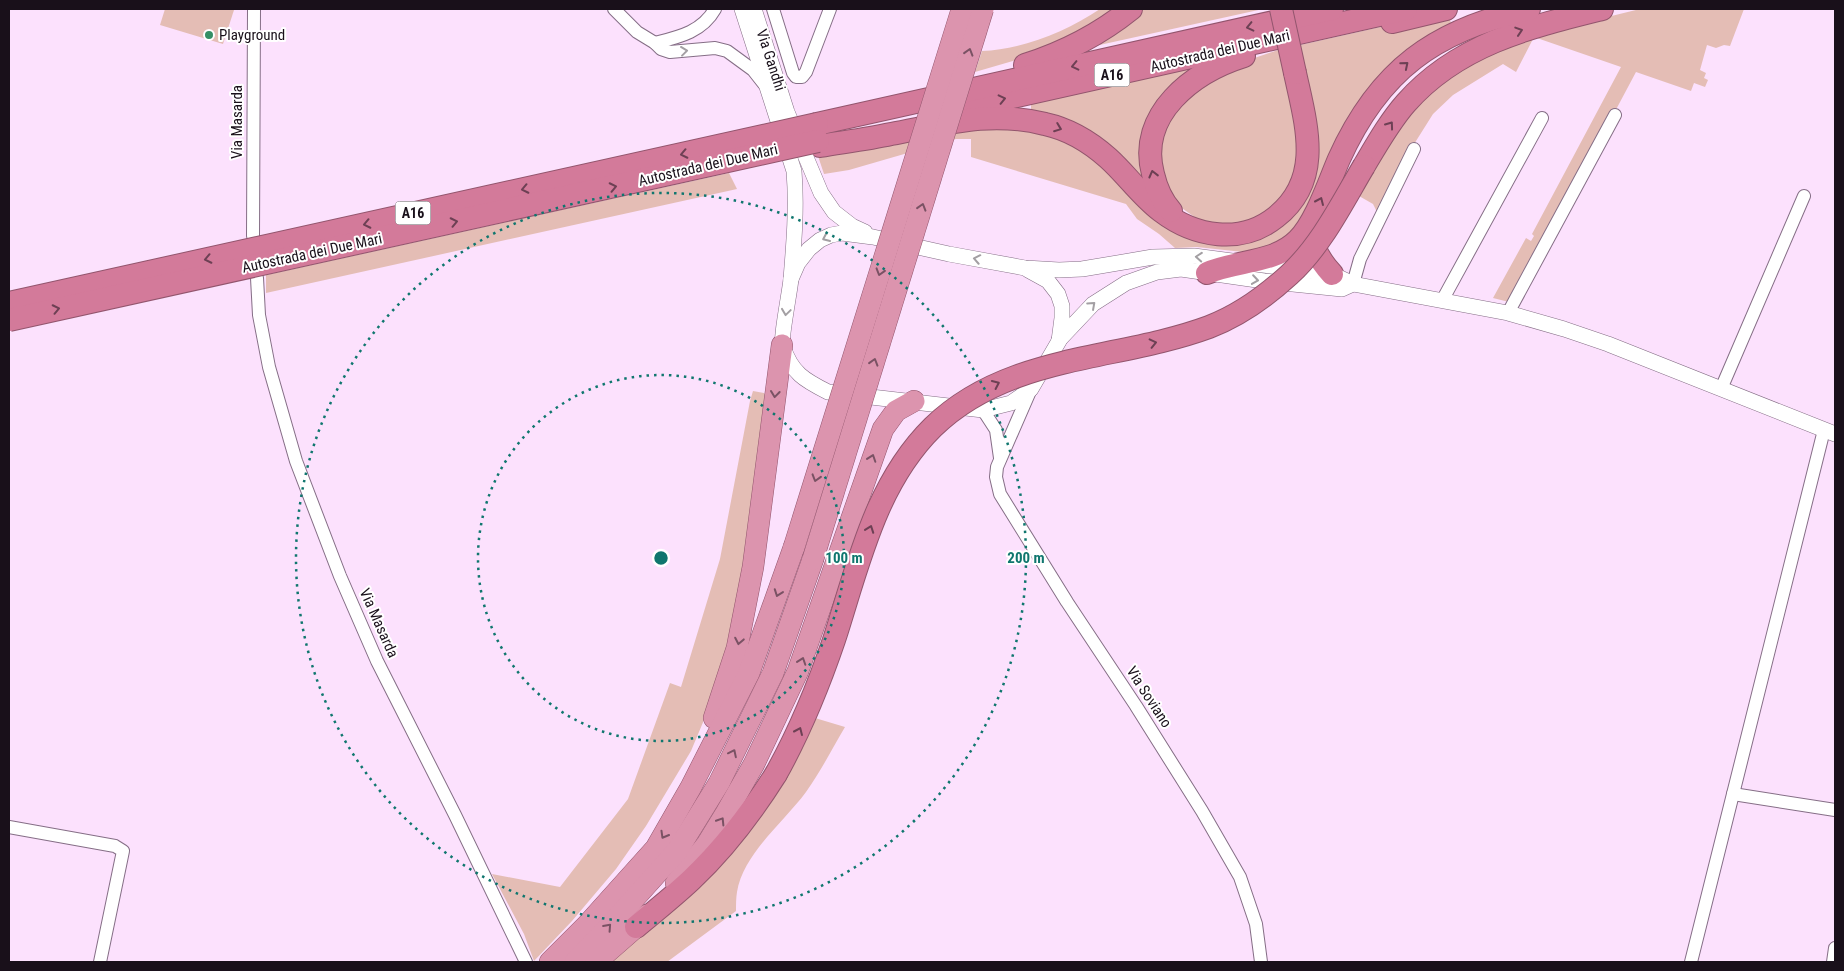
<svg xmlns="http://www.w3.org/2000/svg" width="1844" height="971" font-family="'Roboto Condensed',sans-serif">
<rect width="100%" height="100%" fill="#fce1fd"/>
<g fill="#e4bdb5">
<path d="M 165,9 L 229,9 L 234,10 L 223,44 L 160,25 Z"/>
<path d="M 1100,9 L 1123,9 L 1041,53 L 975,72 L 982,51 C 1023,49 1066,32 1100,9 Z"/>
<path d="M 1139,9 L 1263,9 L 1095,46 Z"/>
<path d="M 1640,9 L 1744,9 L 1730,46 L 1724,45 L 1716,48 L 1707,45 L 1700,70 L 1706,73 L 1704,78 L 1708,80 L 1705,87 L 1694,83 L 1691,91 L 1636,72 L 1513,303 L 1493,298 L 1526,238 L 1531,241 L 1534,236 L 1532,234 L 1621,67 L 1534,37 L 1516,72 L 1503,64 L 1453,95 L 1433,114 L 1416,141 L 1377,212 L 1373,204 L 1359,196 L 1387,141 L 1447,75 L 1534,35 Z"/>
<path d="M 1447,12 L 1451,23 L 1414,48 L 1310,213 L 1287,242 L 1243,252 L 1197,247 L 1175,248 L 1159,234 L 1137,219 L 1126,204 L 971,157 L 971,139 L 956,139 L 849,170 L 824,174 L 817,153 L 966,122 L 1072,136 L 1184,231 L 1288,216 L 1301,145 L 1291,191 L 1254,221 L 1219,225 L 1196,218 L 1176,204 L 1158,173 L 1166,115 L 1225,68 L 1278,50 Z"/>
<path d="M 1194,67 L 1176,85 L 1148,182 L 1047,113 L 1031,110 L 1031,104 Z"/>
<path d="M 729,173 L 737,189 L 266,293 L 266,275 Z"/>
<path d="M 753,391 L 764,393 L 769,400 L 746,580 L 714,696 L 691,751 L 646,826 L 616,869 L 572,921 L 534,961 L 524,934 L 492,874 L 560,887 L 628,799 L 670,683 L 681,687 L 720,559 L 750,401 Z"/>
<path d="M 815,718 L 845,727 C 832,749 821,771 806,792 C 784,822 743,854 737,892 C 736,898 736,904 736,911 L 667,962 L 606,962 Z"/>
</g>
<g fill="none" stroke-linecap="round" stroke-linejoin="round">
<defs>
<g id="minor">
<path d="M 614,9 L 637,32 L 655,43 L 661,49 L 670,52 L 715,48 L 727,51 L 753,70 L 764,84"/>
<path d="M 773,9 L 793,73 L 796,77 L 802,77 L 806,72 L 830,9"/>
<path d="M 655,43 C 679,37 702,32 715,9"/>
<path d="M 253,236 L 254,9"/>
<path d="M 257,278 L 259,315 L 269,367 L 296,461 L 340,576 L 377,661 L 455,815 L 526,962"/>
<path d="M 1353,284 L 1360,259 L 1414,149"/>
<path d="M 1443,299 L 1542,118"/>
<path d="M 1508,313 L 1615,115"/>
<path d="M 1031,389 L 997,467 L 996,477 L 1000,494 L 1067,602 L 1136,706 L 1202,811 L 1240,877 L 1256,924 L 1261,962"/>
<path d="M 1721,389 L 1804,196"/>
<path d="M 983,410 L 996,430 L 1000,458"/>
<path d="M 1733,794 L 1835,810"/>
<path d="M 9,827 L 115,846 L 123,851 L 100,962"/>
<path d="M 1691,962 L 1824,430"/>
<path d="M 1833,962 L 1835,948"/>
</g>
<g id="tertiary">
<path d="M 742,9 L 794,171 C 797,207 794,243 791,279 C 790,291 780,340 783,347 C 792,373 804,380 828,392 L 983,410 L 1011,403 L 1031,389 L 1059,341 L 1062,318 L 1062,306 L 1058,294 L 1048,281 L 1028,270"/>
<path d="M 754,9 L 787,112 L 821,193 L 834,212 L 852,226 L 865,232"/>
<path d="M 791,279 L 798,263 L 809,249 L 820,240 L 831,235 L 842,233 L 873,237 L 949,254 L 1025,268 L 1059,270 L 1082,269 L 1153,257 L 1194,256 L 1332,274 L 1353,284 L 1508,313 L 1564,329 L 1608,344 L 1835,434"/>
<path d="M 1059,340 L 1093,304 L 1126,283 L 1157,272 L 1181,269 L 1264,281 L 1342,289 L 1353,284"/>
</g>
<g id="trunk">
<path d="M 714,718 L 737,648 L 753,567 L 782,345"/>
<path d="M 676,883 L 707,844 L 726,813 L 754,764 L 798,671 L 883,429 L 896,411 L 914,401"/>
<path d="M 550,962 L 586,926 L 656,848 L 691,787 L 749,673 L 794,547"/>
<path d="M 575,962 L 606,930 L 677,851 L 719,783 L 773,673 L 813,559"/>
<path d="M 596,962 L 636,927 L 647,915"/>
</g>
<g id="motorway">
<path d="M 1392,22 L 1446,9"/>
<path d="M 1025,65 C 1063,53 1100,34 1131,9"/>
<path d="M 963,108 L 1406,9"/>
<path d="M 817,124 L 1332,9"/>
<path d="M 820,146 C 844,142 868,139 891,134 C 945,124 990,110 1045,124 C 1068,129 1090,142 1108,158 C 1126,174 1141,196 1161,211 C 1195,237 1241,245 1276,217 C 1324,179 1306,124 1295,73"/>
<path d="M 1364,166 C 1377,144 1390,121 1406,103 C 1458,44 1530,27 1602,9"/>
<path d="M 1171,211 C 1162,201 1156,187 1153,174 C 1137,114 1193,72 1244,56"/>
<path d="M 1311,229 C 1311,247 1320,261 1332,274"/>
<path d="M 1207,273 C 1237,260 1274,264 1298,240 C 1316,222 1329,182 1339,159 C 1379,70 1435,30 1529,9"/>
<path d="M 636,927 C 654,912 674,896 691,880 C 724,849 752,812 776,774"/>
</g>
</defs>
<use href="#minor" stroke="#856e86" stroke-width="14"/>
<use href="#tertiary" stroke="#856e86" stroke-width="16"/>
<use href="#trunk" stroke="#92556d" stroke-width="22"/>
<use href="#motorway" stroke="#92556d" stroke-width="24"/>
<use href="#minor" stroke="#fff" stroke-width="12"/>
<use href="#tertiary" stroke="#fff" stroke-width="15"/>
<use href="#trunk" stroke="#dc94ae" stroke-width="21"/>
<use href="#motorway" stroke="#d37a9a" stroke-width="22"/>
<defs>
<g id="trunk-bridge">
<path d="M 794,547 L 962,9"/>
<path d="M 813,559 L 983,9"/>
</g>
<g id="motorway-bridge">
<path d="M 1281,9 L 1295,73"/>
<path d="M 9,303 L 817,124"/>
<path d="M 9,320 L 818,141"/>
<path d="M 776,774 C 800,731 818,687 834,640 C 858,566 875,484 933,427 C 1008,354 1117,361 1209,327 C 1238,316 1266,296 1289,275 C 1321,246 1342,203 1364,166"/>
</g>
</defs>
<use href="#trunk-bridge" stroke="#92556d" stroke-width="22" stroke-linecap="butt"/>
<use href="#motorway-bridge" stroke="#92556d" stroke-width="24" stroke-linecap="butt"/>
<use href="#trunk-bridge" stroke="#dc94ae" stroke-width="21"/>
<use href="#motorway-bridge" stroke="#d37a9a" stroke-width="22"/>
</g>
<defs><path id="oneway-chevron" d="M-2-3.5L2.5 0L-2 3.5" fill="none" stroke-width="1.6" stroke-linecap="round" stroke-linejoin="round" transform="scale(1.25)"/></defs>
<g stroke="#6d4054">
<use href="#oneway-chevron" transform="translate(1250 27) rotate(167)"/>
<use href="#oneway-chevron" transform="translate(1519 31) rotate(-18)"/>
<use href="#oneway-chevron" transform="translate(1405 65) rotate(-40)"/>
<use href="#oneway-chevron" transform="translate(1075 66) rotate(167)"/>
<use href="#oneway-chevron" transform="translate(1002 99) rotate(-13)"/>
<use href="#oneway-chevron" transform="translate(1390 125) rotate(-54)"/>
<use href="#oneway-chevron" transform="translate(1058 128) rotate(21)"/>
<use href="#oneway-chevron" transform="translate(684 154) rotate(168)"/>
<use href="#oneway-chevron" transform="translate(1153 174) rotate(-104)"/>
<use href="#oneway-chevron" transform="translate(613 187) rotate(-12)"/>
<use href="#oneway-chevron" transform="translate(525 189) rotate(168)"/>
<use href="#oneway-chevron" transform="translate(1320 201) rotate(-66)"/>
<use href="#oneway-chevron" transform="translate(454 222) rotate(-12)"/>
<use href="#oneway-chevron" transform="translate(367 224) rotate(168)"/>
<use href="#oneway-chevron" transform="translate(208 259) rotate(168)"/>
<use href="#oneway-chevron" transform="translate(56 309) rotate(-12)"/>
<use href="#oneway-chevron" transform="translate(1153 343) rotate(-13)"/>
<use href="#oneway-chevron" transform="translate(996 384) rotate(-25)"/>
<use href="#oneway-chevron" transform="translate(870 529) rotate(-70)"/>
<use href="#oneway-chevron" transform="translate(799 731) rotate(-66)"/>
</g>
<g stroke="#a39fa3">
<use href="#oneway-chevron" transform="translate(684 51) rotate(-7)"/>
<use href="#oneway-chevron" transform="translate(826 238) rotate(156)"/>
<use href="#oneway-chevron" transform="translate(1199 257) rotate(-176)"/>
<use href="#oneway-chevron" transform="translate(977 259) rotate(-169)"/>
<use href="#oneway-chevron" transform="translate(1255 280) rotate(8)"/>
<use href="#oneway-chevron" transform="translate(1092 305) rotate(-42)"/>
<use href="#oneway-chevron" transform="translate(786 312) rotate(98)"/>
</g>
<g stroke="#7a5264">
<use href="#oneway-chevron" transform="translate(969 52) rotate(-73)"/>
<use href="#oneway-chevron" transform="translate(922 207) rotate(-73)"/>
<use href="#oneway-chevron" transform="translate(880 272) rotate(107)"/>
<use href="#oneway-chevron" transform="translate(874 362) rotate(-73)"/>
<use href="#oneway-chevron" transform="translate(775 394) rotate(97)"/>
<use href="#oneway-chevron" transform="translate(872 458) rotate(-71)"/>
<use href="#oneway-chevron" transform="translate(816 478) rotate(107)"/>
<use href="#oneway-chevron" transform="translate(778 593) rotate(110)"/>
<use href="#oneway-chevron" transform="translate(739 641) rotate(101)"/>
<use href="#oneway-chevron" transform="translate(802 661) rotate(-71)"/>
<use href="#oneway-chevron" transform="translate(733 753) rotate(-64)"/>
<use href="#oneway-chevron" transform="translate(721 821) rotate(-58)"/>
<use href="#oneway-chevron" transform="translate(664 835) rotate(120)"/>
<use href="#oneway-chevron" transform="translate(608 927) rotate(-48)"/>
</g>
<g fill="none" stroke="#0f766e" stroke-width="2.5" stroke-dasharray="2.5 5">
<circle cx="661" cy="558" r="183"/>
<circle cx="661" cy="558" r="365"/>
</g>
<circle fill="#348f65" stroke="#fff" stroke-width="2" cx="209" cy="35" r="5"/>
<g text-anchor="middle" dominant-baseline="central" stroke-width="4" stroke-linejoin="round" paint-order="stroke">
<g fill="#fff" stroke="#5e585f" stroke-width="1">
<rect x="1094.5" y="63.5" width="35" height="23" rx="4"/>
<rect x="395.5" y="201.5" width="35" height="23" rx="4"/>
</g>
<g font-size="14" font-weight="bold" fill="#19101a">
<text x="1112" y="75">A16</text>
<text x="413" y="213">A16</text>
</g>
<g font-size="15" fill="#19101a" stroke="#fff" text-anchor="start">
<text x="219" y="35">Playground</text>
</g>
<g font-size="15" fill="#19101a" stroke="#fff">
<text transform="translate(1220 51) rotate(-13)">Autostrada dei Due Mari</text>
<text transform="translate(771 60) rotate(72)">Via Gandhi</text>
<text transform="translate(237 122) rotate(-90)">Via Masarda</text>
<text transform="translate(708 165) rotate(-13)">Autostrada dei Due Mari</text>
<text transform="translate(312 253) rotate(-12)">Autostrada dei Due Mari</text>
<text transform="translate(379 623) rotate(66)">Via Masarda</text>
<text transform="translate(1149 697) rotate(57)">Via Soviano</text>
</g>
</g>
<circle cx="661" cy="558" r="8" fill="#0f766e" stroke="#fff" stroke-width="2.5"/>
<g font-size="15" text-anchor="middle" font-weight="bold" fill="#0f766e" stroke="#fff" stroke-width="4" stroke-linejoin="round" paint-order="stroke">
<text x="844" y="563">100 m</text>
<text x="1026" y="563">200 m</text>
</g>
<rect width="1844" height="971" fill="none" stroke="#19101a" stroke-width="20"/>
</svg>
